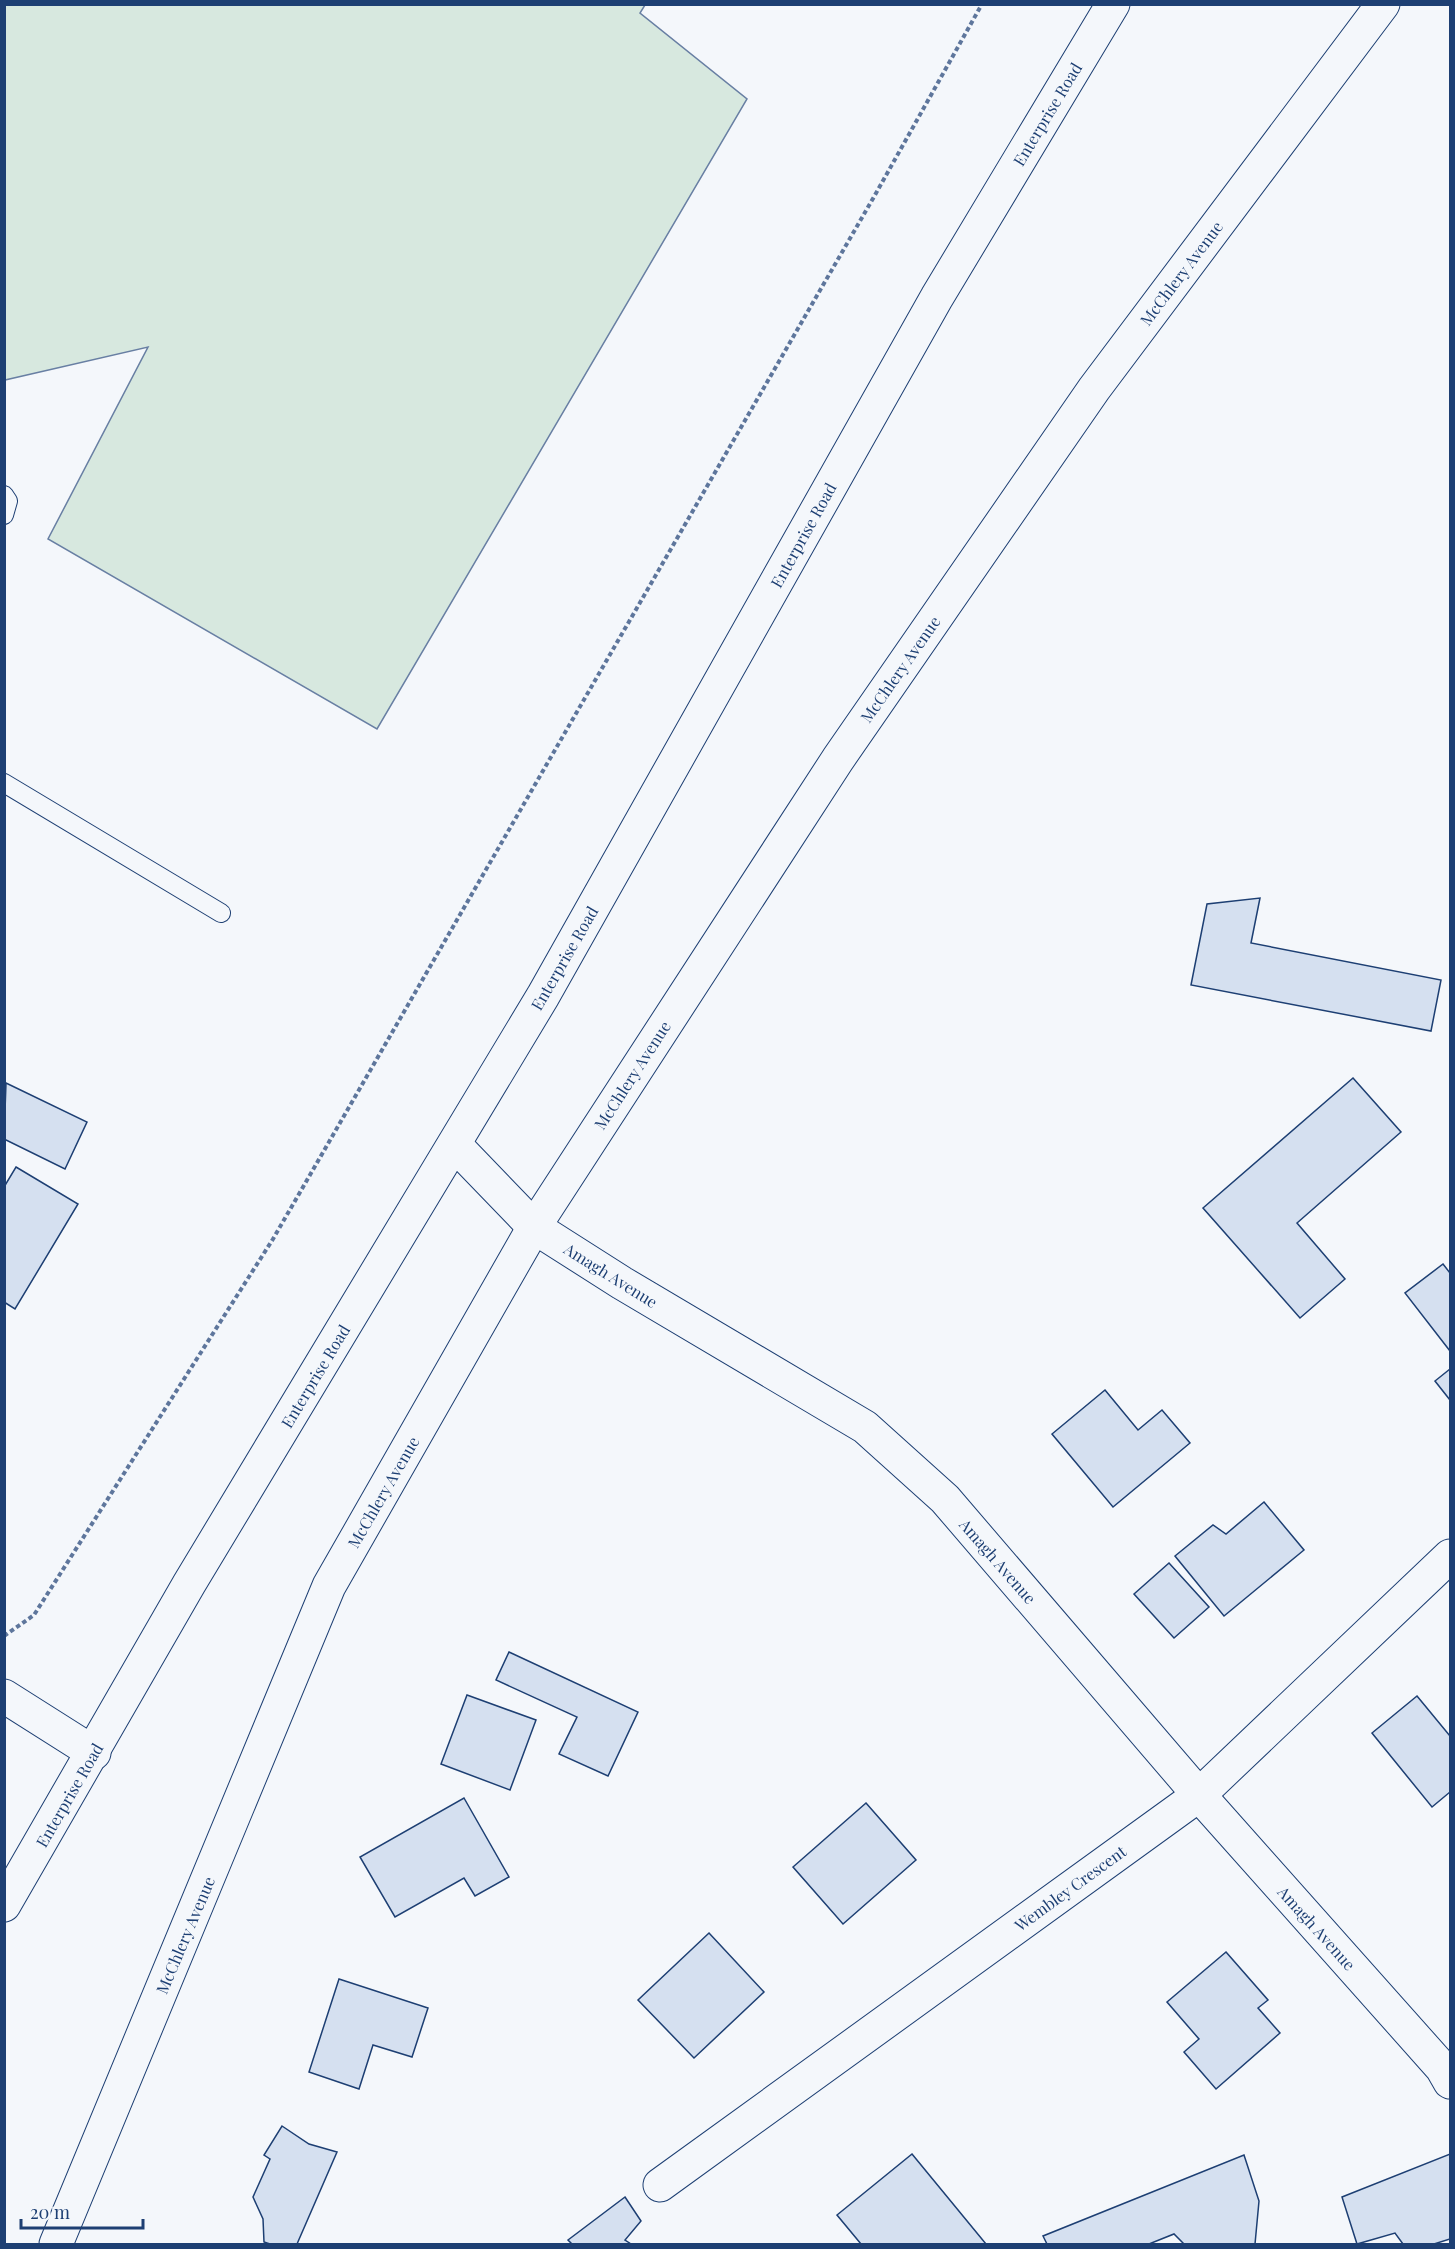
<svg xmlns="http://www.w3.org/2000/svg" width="1455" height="2249" font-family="'Playfair Display',serif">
<rect width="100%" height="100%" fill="#f4f7fb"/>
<path fill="#d7e8df" stroke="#687fa3" stroke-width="1.5" d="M 4,5 L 645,5 L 640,13 L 747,99 L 377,729 L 48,539 L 148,347 L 5,380 Z"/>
<g fill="#d5e0f0" stroke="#1d3f73" stroke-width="1.5">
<path d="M 1260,898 L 1251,943 L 1441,980 L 1431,1031 L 1191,985 L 1207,904 Z"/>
<path d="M 1353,1078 L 1401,1132 L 1297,1223 L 1345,1279 L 1300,1318 L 1203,1208 Z"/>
<path d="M 6,1083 L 87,1122 L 65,1169 L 4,1139 Z"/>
<path d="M 16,1167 L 78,1204 L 15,1309 L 4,1302 L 4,1187 Z"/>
<path d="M 1443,1264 L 1450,1273 L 1450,1351 L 1405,1293 Z"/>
<path d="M 1450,1369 L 1450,1400 L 1435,1381 Z"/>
<path d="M 1105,1390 L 1138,1430 L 1162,1410 L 1190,1443 L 1113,1507 L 1052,1434 Z"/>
<path d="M 1264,1502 L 1304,1550 L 1224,1616 L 1175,1556 L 1213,1525 L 1226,1534 Z"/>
<path d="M 1169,1563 L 1209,1607 L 1174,1638 L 1134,1594 Z"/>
<path d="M 509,1652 L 638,1712 L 608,1776 L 559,1754 L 577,1717 L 496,1680 Z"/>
<path d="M 467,1695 L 536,1720 L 510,1790 L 441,1764 Z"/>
<path d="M 1417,1696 L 1450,1736 L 1450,1792 L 1432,1807 L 1372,1733 Z"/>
<path d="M 464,1798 L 509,1877 L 475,1896 L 464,1878 L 395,1917 L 360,1857 Z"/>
<path d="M 866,1803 L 916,1860 L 843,1924 L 793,1867 Z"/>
<path d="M 709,1933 L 764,1992 L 694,2058 L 638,2000 Z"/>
<path d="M 1226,1952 L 1268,2000 L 1258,2008 L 1280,2033 L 1216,2089 L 1184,2052 L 1199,2039 L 1167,2002 Z"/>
<path d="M 339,1979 L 428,2008 L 412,2057 L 373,2045 L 359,2089 L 309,2072 Z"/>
<path d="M 282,2126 L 309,2144 L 337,2152 L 297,2244 L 270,2244 L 264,2242 L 263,2219 L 253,2197 L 270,2159 L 264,2155 Z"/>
<path d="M 912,2154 L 986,2244 L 861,2244 L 837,2215 Z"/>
<path d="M 1450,2154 L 1450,2239 L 1434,2244 L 1403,2244 L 1395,2233 L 1357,2244 L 1342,2197 Z"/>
<path d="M 1244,2155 L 1259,2201 L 1255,2244 L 1184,2244 L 1174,2234 L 1149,2244 L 1047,2244 L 1043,2236 Z"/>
<path d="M 625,2197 L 641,2221 L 625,2240 L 631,2244 L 572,2244 L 568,2240 Z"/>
</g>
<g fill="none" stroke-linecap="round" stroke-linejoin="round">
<defs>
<g id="lane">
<path d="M 4,495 L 8,501 L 4,515"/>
<path d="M 4,783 L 221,913"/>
</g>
<g id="street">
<path d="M 455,1145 L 534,1227 L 622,1283 L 865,1427 L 945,1499 L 1199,1795 L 1442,2068 L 1450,2082"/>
<path d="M 4,1696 L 94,1753"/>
<path d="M 660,2185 L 1199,1795 L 1450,1556"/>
<path d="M 56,2244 L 329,1586 L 534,1227 L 838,759 L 1094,389 L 1383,4"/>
</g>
<path id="highway" d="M 4,1905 L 189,1584 L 543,996 L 937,297 L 1113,4"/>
</defs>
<use href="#lane" stroke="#1d3f73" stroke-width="20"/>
<use href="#street" stroke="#1d3f73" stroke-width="35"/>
<use href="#highway" stroke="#1d3f73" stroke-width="35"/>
<path stroke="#5e769c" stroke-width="4" stroke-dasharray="4.5 3" stroke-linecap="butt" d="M 4,1636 L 34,1615 L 273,1239 L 875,195 L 982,4"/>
<use href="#lane" stroke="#f4f7fb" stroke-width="18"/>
<use href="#street" stroke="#f4f7fb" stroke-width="33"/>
<use href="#highway" stroke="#f4f7fb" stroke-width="33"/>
</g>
<g text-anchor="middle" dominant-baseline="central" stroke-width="4.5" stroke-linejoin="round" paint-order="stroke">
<g font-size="16" fill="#1d3f73" stroke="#f4f7fb">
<text transform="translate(1047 114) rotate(-59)">Enterprise Road</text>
<text transform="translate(1181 273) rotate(-53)">McChlery Avenue</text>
<text transform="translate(803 535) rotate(-61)">Enterprise Road</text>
<text transform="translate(900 669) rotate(-55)">McChlery Avenue</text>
<text transform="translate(564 958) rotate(-60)">Enterprise Road</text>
<text transform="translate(632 1075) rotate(-57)">McChlery Avenue</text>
<text transform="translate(611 1275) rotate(32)">Amagh Avenue</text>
<text transform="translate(315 1376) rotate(-59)">Enterprise Road</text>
<text transform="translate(383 1492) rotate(-60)">McChlery Avenue</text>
<text transform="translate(998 1561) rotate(49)">Amagh Avenue</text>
<text transform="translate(69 1795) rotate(-60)">Enterprise Road</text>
<text transform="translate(1070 1888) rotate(-36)">Wembley Crescent</text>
<text transform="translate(1317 1928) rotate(48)">Amagh Avenue</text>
<text transform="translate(185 1935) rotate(-67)">McChlery Avenue</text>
</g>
</g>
<rect width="1455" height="2249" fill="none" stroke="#1d3f73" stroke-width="12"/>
<path d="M21 2219v9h122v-9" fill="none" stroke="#1d3f73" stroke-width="3"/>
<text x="30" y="2219" font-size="18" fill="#1d3f73" stroke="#f4f7fb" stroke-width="4.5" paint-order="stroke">20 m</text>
</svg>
